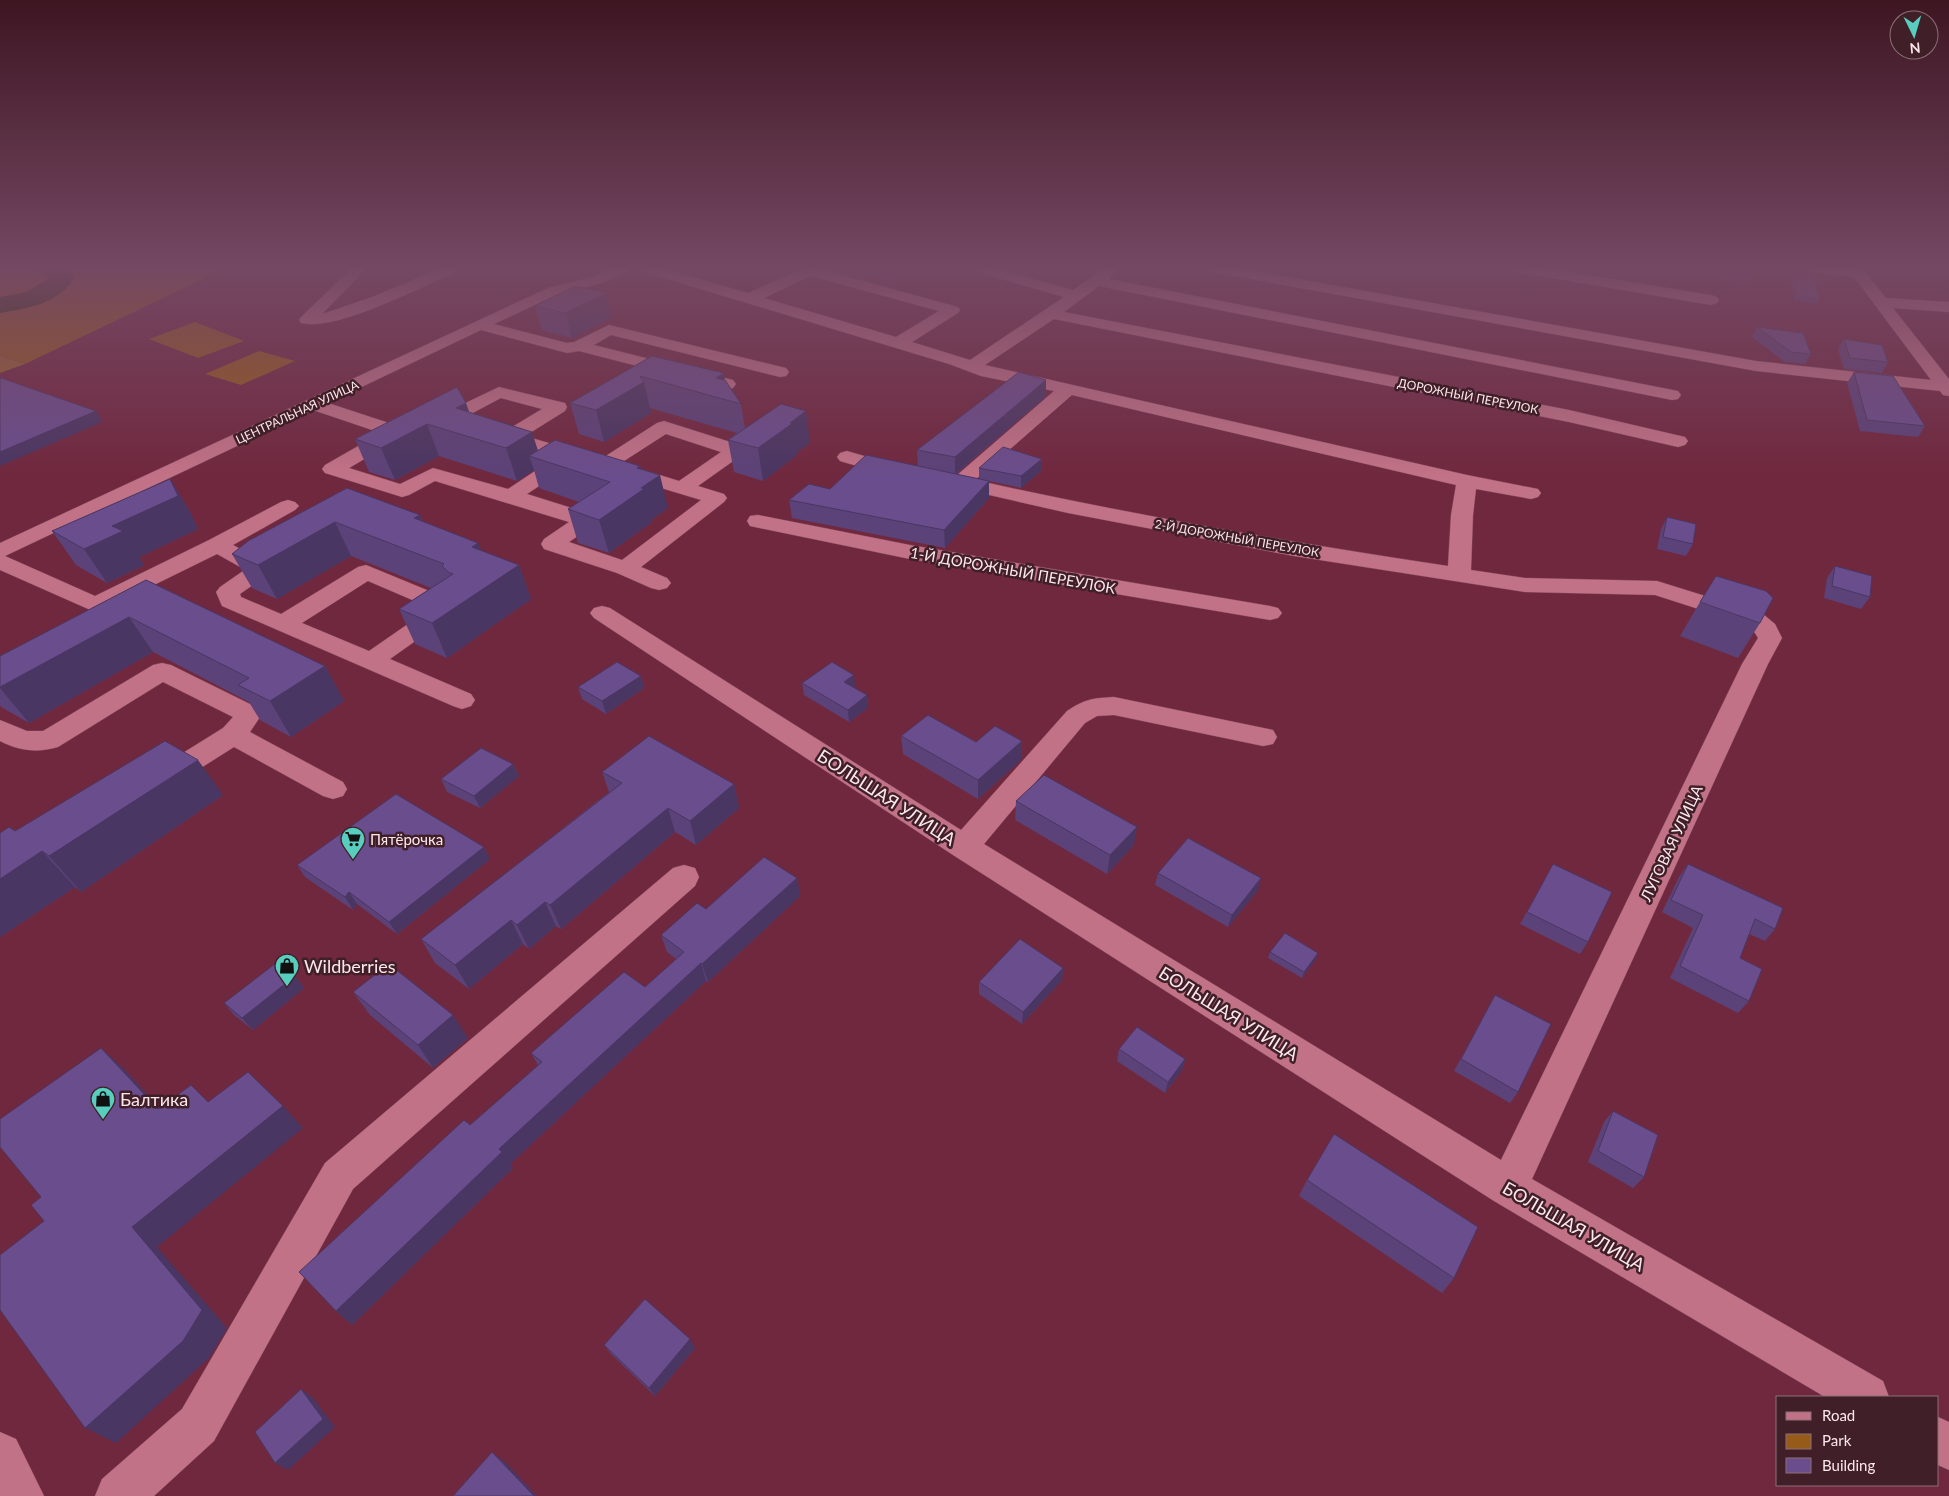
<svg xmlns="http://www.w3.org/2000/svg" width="1949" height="1496" font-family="Lato,sans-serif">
<rect width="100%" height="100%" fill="#70283e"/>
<g fill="#965b18">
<path d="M 0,268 L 226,268 L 25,364 L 0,355 Z"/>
<path d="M 195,322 L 244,341 L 198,358 L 149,339 Z"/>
<path d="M 259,351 L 295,361 L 241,385 L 205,374 Z"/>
</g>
<path fill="#98632b" d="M 0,355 L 25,364 L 0,373 Z"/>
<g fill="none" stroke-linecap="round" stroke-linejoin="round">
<path fill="#253106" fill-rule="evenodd" d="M 38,268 L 66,268 L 75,276 C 59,304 29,308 0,313 L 0,297 L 26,292 L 48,279 Z"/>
<defs>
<g id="minor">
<path d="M 352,268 L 367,268 L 322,314 L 372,297 L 441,268 L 460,268 L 458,271 C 423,286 336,332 301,323 L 299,320 L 301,317 Z"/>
<path d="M 611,268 L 630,268 L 628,271 L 602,283 L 558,294 L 494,324 L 567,343 L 574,342 L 609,325 L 786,368 L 789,372 L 786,376 L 780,377 L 611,335 L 594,345 L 733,380 L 736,384 L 733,388 L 727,389 L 579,351 L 567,353 L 481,330 L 328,403 L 398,426 L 438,416 L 499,387 L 565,403 L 567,407 L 565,411 L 525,436 L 586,454 L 589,458 L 586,462 L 574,463 L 527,494 L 594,515 L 597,520 L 594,525 L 569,542 L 622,560 L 701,500 L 598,469 L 595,465 L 598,461 L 657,423 L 664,421 L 743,446 L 746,450 L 743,454 L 698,486 L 724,494 L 727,498 L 724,502 L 641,567 L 667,578 L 671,583 L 667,588 L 659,590 L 651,588 L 617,573 L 544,549 L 541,544 L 544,539 L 569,522 L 435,481 L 409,495 L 402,497 L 325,473 L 322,469 L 325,465 L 381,433 L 313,410 L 5,556 L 95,596 L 209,540 L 281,502 L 288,500 L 295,502 L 299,506 L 295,510 L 233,545 L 261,560 L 266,573 L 263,578 L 240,594 L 241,597 L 281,614 L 358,567 L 366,565 L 456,602 L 460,607 L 456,612 L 390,659 L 471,694 L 475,700 L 471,706 L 462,709 L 453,706 L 222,606 L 216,592 L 220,587 L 243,571 L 242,568 L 217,554 L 103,610 L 95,612 L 0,570 L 0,543 L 548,288 L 592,277 ZM 501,398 L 542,409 L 502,433 L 499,437 L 502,441 L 556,457 L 508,489 L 433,468 L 400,484 L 349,468 L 402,437 L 452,424 ZM 666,434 L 721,452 L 679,481 L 621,463 ZM 368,581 L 431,608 L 369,651 L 302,623 Z"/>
<path d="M 639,268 L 661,268 L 748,293 L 805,268 L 815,268 L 958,307 L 960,310 L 958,313 L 912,342 L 970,360 L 1064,297 L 974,271 L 972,268 L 994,268 L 1073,290 L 1105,268 L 1115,268 L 1117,271 L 1109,279 L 1678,391 L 1681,395 L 1678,399 L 1672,400 L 1099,286 L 1064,312 L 1569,410 L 1685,437 L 1688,441 L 1685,445 L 1678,447 L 1569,422 L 1054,319 L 985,365 L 1467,475 L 1538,489 L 1541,493 L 1538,497 L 1531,499 L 1476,489 L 1473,515 L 1471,570 L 1525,578 L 1657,581 L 1763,614 L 1775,624 L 1782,638 L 1768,664 L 1532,1179 L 1883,1381 L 1889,1397 L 1825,1397 L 1494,1201 L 953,855 L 594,618 L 590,613 L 594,608 L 602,606 L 610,608 L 961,830 L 1067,711 C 1085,699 1093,698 1114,697 L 1273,730 L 1277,737 L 1273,744 L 1263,746 L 1114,715 L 1097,716 L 1085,723 L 984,844 L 1501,1160 L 1742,664 L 1758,638 L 1755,633 L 1745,624 L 1655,595 L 1525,592 L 1294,556 L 1068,513 L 945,485 L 942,481 L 945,477 L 956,476 L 1054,391 L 981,376 L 949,364 L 641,271 ZM 811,276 L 939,311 L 896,337 L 764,298 ZM 1072,395 L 1456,485 L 1451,515 L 1448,566 C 1290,542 1132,515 975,480 Z"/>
<path d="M 1206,268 L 1237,268 L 1756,361 L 1931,380 L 1854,277 L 1812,272 L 1807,271 L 1805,268 L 1862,268 L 1886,298 L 1949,302 L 1949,312 L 1893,308 L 1949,379 L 1949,396 L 1943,395 L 1940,391 L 1756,371 L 1213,272 L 1208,271 Z"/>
<path d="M 1510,268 L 1543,268 L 1711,295 L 1717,297 L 1719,300 L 1717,303 L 1711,305 L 1517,272 L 1512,271 Z"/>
<path d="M 847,451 L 902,467 L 905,471 L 902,475 L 895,477 L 840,461 L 837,457 L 840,453 Z"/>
<path d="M 758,515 L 910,545 L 1270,606 L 1278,608 L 1282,613 L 1278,618 L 1270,620 L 910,559 L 750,526 L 747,521 L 750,516 Z"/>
<path d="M 162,663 L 171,665 L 258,708 L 262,714 L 250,732 L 343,782 L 347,789 L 343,796 L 333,799 L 323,796 L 234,747 L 174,785 L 164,788 L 154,785 L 150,778 L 154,771 L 223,728 L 233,717 L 163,682 L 58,747 C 37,753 19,751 0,741 L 0,720 L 27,731 L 43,731 L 153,665 Z"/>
<path d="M 684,865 L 695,868 L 699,877 L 695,886 L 353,1189 L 214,1441 L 154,1496 L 95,1496 L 102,1479 L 182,1409 L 325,1163 L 673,868 Z"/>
<path d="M 1938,1417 L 1949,1422 L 1949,1470 L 1938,1465 Z"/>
<path d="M 0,1432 L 16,1439 L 44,1496 L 0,1496 Z"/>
</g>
</defs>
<use href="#minor" stroke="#81475d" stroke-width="1"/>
<path stroke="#a26d7c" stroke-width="2" stroke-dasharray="2.5 2.5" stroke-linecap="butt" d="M 511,268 L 541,276"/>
<use href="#minor" fill="#c27286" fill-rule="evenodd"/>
</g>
<g fill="#5b4278">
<path d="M 840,268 L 897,268 L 894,282 Z"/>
<path d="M 1722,268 L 1749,268 L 1750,273 L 1745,281 L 1723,278 Z"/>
<path d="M 1789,268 L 1810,268 L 1819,299 L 1816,304 L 1794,300 Z"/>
<path d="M 535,306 L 612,317 L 572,338 L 542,330 Z"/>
<path d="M 1757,327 L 1811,354 L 1805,364 L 1785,362 L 1752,337 Z"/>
<path d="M 1844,339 L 1888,362 L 1882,373 L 1844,369 L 1838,349 Z"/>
<path d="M 652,356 L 725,380 L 741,404 L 745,428 L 810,443 L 797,452 L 797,455 L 763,481 L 734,472 L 728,440 L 737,433 L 650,408 L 651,413 L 604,442 L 579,434 L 570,403 Z"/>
<path d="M 1854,372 L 1925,426 L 1918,437 L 1860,431 L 1847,383 Z"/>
<path d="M 1046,380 L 1046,396 L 956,474 L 979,479 L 979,468 L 1042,470 L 1021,488 L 989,481 L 989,498 L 945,548 L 792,518 L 789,500 L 830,489 L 918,466 L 917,450 Z"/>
<path d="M 470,413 L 538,450 L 640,466 L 641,469 L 668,508 L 651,520 L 652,522 L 609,553 L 578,543 L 568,509 L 579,502 L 539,488 L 534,470 L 517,481 L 439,456 L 395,480 L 369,472 L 355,439 Z"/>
<path d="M 170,479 L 190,512 L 198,529 L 139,557 L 144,565 L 107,583 L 76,565 L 52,531 Z"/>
<path d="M 347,488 L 420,515 L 423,522 L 478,543 L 481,551 L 519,565 L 531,599 L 447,658 L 415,644 L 399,609 L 431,588 L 351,556 L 277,599 L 252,588 L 232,554 Z"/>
<path d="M 1667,517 L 1693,544 L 1686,556 L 1657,549 L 1661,529 Z"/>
<path d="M 1835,566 L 1870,597 L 1861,609 L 1824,598 L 1827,578 Z"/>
<path d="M 146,580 L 325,666 L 344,701 L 291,737 L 260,720 L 249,702 L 153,652 L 29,723 L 1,707 L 0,705 L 0,656 Z"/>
<path d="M 1700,602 L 1760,623 L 1738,658 L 1680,636 Z"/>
<path d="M 641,676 L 644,688 L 606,714 L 582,699 L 578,687 Z"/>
<path d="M 802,683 L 855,687 L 854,688 L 867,695 L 868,708 L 849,722 L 804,695 Z"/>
<path d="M 901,736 L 976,742 L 1022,741 L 1021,760 L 978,799 L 903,754 Z"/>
<path d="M 513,764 L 519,776 L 480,808 L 447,792 L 441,779 Z"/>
<path d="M 602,772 L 734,784 L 739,808 L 696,845 L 675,832 L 561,929 L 556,926 L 529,949 L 523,944 L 469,989 L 435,963 L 421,939 L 609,792 Z"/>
<path d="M 223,795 L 81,892 L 75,887 L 0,937 L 0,833 L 15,831 Z"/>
<path d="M 1016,801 L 1134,845 L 1107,874 L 1015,820 Z"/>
<path d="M 490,859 L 397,934 L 357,904 L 353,910 L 305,877 L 297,865 Z"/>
<path d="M 1688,864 L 1775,929 L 1765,941 L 1749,934 L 1740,958 L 1749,1001 L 1738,1013 L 1670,978 L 1693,928 L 1662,912 L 1679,877 Z"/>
<path d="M 1158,873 L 1258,890 L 1228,927 L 1155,885 Z"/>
<path d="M 1546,877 L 1588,942 L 1580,954 L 1520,924 Z"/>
<path d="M 797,878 L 800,896 L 708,982 L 706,981 L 510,1164 L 513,1168 L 352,1325 L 336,1311 L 470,1125 L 538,1065 L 531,1053 L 645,987 L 676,959 L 667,952 L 661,935 L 706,909 Z"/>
<path d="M 1270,952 L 1318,953 L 1316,959 L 1302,978 L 1268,958 Z"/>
<path d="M 1063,968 L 1062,980 L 1022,1024 L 979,994 L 979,982 Z"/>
<path d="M 295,976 L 304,988 L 253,1030 L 234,1015 L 224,1003 Z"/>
<path d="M 353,992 L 468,1038 L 433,1068 L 370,1015 Z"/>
<path d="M 1495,995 L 1518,1092 L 1510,1103 L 1454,1071 Z"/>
<path d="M 1119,1049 L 1185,1059 L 1182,1070 L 1165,1093 L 1117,1061 Z"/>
<path d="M 1613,1111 L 1644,1177 L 1633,1188 L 1588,1162 L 1604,1122 Z"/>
<path d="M 1307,1180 L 1454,1278 L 1442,1293 L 1299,1196 Z"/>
<path d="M 604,1345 L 695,1348 L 655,1396 L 611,1354 Z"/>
</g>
<g fill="#4a3662">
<path d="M 893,268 L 897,268 L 894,282 Z"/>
<path d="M 606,293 L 612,317 L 572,338 L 566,313 Z"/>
<path d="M 724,373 L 728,401 L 716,378 Z"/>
<path d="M 1046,380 L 1046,396 L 955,474 L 955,457 Z"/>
<path d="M 644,382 L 651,413 L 604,442 L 596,410 Z"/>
<path d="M 466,403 L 477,434 L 456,408 Z"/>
<path d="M 96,411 L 102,422 L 0,466 L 0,452 Z"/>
<path d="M 806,411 L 810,443 L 797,452 L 797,455 L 763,481 L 758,448 L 790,423 Z"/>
<path d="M 427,424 L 439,456 L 395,480 L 381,448 Z"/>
<path d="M 532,432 L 541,460 L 529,456 L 534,470 L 517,481 L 506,448 Z"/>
<path d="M 1042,459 L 1042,470 L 1021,488 L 1021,476 Z"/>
<path d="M 640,466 L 645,485 L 660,475 L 668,508 L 651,520 L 652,522 L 609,553 L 599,520 L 637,468 Z"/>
<path d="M 170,479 L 190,512 L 198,529 L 139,557 L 144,565 L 107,583 L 84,549 Z"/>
<path d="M 989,481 L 989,498 L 945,548 L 944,530 Z"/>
<path d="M 420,515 L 434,548 L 414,518 Z"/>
<path d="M 335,522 L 351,556 L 277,599 L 258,565 Z"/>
<path d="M 478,543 L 491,577 L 472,547 Z"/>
<path d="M 519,565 L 531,599 L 447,658 L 432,623 Z"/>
<path d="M 129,617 L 153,652 L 29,723 L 0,688 L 0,687 Z"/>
<path d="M 325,666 L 344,701 L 291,737 L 270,701 Z"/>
<path d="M 854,675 L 855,687 L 845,695 L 844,682 Z"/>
<path d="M 641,676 L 644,688 L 606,714 L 602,701 Z"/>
<path d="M 867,695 L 868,708 L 849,722 L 848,710 Z"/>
<path d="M 1022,741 L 1021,760 L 978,799 L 978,780 Z"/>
<path d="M 198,760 L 223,795 L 81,892 L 49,856 Z"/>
<path d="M 513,764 L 519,776 L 480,808 L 474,796 Z"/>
<path d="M 734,784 L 739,808 L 696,845 L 690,821 Z"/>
<path d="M 668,808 L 675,832 L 561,929 L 550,905 Z"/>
<path d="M 1137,827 L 1134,845 L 1107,874 L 1110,855 Z"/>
<path d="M 484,847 L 490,859 L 397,934 L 389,922 Z"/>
<path d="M 42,851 L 75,887 L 0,937 L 0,879 Z"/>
<path d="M 797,878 L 800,896 L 708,982 L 702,964 Z"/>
<path d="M 1261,878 L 1258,890 L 1228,927 L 1232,915 Z"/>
<path d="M 349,892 L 357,904 L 353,910 L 345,897 Z"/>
<path d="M 545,902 L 556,926 L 529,949 L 517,925 Z"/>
<path d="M 511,920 L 523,944 L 469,989 L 455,965 Z"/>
<path d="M 1318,953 L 1316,959 L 1302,978 L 1304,972 Z"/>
<path d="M 701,963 L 706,981 L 510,1164 L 513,1168 L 352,1325 L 336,1311 L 499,1149 Z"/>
<path d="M 1063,968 L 1062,980 L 1022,1024 L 1023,1012 Z"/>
<path d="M 295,976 L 304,988 L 253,1030 L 242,1018 Z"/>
<path d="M 453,1015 L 468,1038 L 433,1068 L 418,1045 Z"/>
<path d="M 101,1048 L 125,1070 L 181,1131 L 158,1109 Z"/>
<path d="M 1185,1059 L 1182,1070 L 1165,1093 L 1168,1082 Z"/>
<path d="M 283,1106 L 303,1128 L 157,1247 L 227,1328 L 209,1358 L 116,1443 L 85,1428 L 132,1227 Z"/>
<path d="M 690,1339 L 695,1348 L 655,1396 L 649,1388 Z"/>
<path d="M 301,1389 L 313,1398 L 335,1427 L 288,1470 L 275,1463 Z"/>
<path d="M 492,1452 L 506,1463 L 537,1496 L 534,1496 Z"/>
</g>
<g fill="#6a4d8c" stroke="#4a3662">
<path d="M 1727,268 L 1749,268 L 1750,273 L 1727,270 Z"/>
<path d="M 1792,268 L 1810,268 L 1812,269 L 1819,299 L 1796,295 Z"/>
<path d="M 575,286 L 606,293 L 566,313 L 535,306 Z"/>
<path d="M 1757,327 L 1803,333 L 1811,354 L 1791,352 Z"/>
<path d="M 1844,339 L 1882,345 L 1888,362 L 1850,358 Z"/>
<path d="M 652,356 L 724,373 L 716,378 L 725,380 L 741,404 L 640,376 L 644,382 L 596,410 L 570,403 Z"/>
<path d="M 1019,372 L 1046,380 L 955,457 L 917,450 Z"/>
<path d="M 1854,372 L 1893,376 L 1925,426 L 1867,420 Z"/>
<path d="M 0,378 L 1,378 L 96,411 L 0,452 Z"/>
<path d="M 457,387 L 466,403 L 456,408 L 532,432 L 506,448 L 427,424 L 381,448 L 355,439 Z"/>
<path d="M 781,404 L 806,411 L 790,423 L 793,423 L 758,448 L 728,440 Z"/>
<path d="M 555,440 L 640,466 L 637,468 L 660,475 L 641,488 L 644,489 L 599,520 L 568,509 L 610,482 L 529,456 Z"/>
<path d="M 1003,447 L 1042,459 L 1021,476 L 979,468 Z"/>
<path d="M 866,455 L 989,481 L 944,530 L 789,500 L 809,484 L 830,489 Z"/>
<path d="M 170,479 L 178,496 L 112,526 L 123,531 L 84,549 L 52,531 Z"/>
<path d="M 347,488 L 420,515 L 414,518 L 478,543 L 472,547 L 519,565 L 432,623 L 399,609 L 453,574 L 448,572 L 442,566 L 444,564 L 335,522 L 258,565 L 232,554 L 248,541 Z"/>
<path d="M 1667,517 L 1696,524 L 1693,544 L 1663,537 Z"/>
<path d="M 1835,566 L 1872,576 L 1870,597 L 1832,586 Z"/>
<path d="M 1716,576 L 1766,591 L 1773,598 L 1760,623 L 1700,602 Z"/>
<path d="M 146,580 L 325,666 L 270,701 L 238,685 L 249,678 L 129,617 L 0,687 L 0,656 Z"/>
<path d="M 617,662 L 641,676 L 602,701 L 578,687 Z"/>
<path d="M 832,662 L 854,675 L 844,682 L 867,695 L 848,710 L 802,683 Z"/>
<path d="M 928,715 L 976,742 L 995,726 L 1022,741 L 978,780 L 901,736 Z"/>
<path d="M 649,736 L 734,784 L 690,821 L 668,808 L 550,905 L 545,902 L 517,925 L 511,920 L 455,965 L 421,939 L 622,783 L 602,772 Z"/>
<path d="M 165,741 L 198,760 L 49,856 L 42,851 L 0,879 L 0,833 L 9,827 L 15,831 Z"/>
<path d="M 481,748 L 513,764 L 474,796 L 441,779 Z"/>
<path d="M 1044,775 L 1137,827 L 1110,855 L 1016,801 Z"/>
<path d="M 396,794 L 484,847 L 389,922 L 349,892 L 345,897 L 297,865 Z"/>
<path d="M 1188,838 L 1261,878 L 1232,915 L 1158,873 Z"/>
<path d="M 764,857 L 797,878 L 702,964 L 701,963 L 499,1149 L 502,1152 L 336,1311 L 299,1272 L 464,1120 L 470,1125 L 542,1062 L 531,1053 L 624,972 L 645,987 L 684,952 L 661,935 L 697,903 L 706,909 Z"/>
<path d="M 1553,864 L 1612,892 L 1588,942 L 1527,912 Z"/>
<path d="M 1688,864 L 1783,908 L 1775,929 L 1755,919 L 1740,958 L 1762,969 L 1749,1001 L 1680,966 L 1703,915 L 1671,900 Z"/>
<path d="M 1285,933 L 1318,953 L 1304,972 L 1270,952 Z"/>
<path d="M 1020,939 L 1063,968 L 1023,1012 L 979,982 Z"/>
<path d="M 276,963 L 295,976 L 242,1018 L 224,1003 Z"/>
<path d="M 389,964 L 453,1015 L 418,1045 L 353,992 Z"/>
<path d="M 1495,995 L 1551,1024 L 1518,1092 L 1461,1059 Z"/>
<path d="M 1137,1027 L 1185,1059 L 1168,1082 L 1119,1049 Z"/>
<path d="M 101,1048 L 158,1109 L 191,1085 L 208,1102 L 248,1072 L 283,1106 L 132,1227 L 202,1310 L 183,1341 L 85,1428 L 0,1310 L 0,1255 L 44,1221 L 31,1205 L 41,1197 L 0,1147 L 0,1119 Z"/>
<path d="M 1613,1111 L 1658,1135 L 1644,1177 L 1598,1151 Z"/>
<path d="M 1334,1134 L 1478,1227 L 1454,1278 L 1307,1180 Z"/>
<path d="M 645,1299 L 690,1339 L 649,1388 L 604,1345 Z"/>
<path d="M 301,1389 L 323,1419 L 275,1463 L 255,1432 Z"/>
<path d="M 492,1452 L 534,1496 L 453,1496 Z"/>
</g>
<linearGradient id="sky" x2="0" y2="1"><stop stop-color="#3e1622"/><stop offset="0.56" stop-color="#744863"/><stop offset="1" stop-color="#744863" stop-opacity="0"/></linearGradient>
<rect width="1949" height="477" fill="url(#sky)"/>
<defs>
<symbol id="supermarket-pin" viewBox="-11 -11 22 30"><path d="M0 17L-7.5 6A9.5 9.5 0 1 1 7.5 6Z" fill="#58cebf" stroke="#401f28"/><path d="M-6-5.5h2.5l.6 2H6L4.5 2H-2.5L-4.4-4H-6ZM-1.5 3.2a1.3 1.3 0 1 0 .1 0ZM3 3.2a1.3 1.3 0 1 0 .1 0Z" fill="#111"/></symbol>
<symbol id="shop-pin" viewBox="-11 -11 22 30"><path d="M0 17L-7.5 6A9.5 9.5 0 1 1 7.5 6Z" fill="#58cebf" stroke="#401f28"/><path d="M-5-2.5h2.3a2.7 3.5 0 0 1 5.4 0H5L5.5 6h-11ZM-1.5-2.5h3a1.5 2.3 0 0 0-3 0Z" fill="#111"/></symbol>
</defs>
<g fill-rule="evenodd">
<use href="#supermarket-pin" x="339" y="825" width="28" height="38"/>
<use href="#shop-pin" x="273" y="952" width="28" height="38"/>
<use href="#shop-pin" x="89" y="1085" width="28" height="38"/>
</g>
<g text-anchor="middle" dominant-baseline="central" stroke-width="5" stroke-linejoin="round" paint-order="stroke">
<g font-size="12" fill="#fbe8ec" stroke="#401f28">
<text transform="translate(1468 396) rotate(11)">ДОРОЖНЫЙ ПЕРЕУЛОК</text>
<text transform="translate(297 412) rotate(-25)">ЦЕНТРАЛЬНАЯ УЛИЦА</text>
<text transform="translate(1237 538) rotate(10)">2-Й ДОРОЖНЫЙ ПЕРЕУЛОК</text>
</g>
<g font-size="15" fill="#fbe8ec" stroke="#401f28">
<text transform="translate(1013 570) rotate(10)">1-Й ДОРОЖНЫЙ ПЕРЕУЛОК</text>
<text transform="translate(1671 843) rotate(-65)">ЛУГОВАЯ УЛИЦА</text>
</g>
<g font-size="15" fill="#fbe8ec" stroke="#401f28" text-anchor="start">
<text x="370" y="839">Пятёрочка</text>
</g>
<g font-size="18" fill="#fbe8ec" stroke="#401f28">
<text transform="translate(887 797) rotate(33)">БОЛЬШАЯ УЛИЦА</text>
<text transform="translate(1229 1013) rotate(32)">БОЛЬШАЯ УЛИЦА</text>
<text transform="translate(1574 1226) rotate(30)">БОЛЬШАЯ УЛИЦА</text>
</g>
<g font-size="18" fill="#fbe8ec" stroke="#401f28" text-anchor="start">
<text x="304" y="966">Wildberries</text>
<text x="120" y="1099">Балтика</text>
</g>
</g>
<rect x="1776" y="1396" width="162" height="90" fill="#401f28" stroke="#8b6f76"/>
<rect x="1786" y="1412" width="25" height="8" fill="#c27286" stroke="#8b6f76"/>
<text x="1822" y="1421" font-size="15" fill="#fbe8ec">Road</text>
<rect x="1786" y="1434" width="25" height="15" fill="#965b18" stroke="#8b6f76"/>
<text x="1822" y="1446" font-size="15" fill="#fbe8ec">Park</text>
<rect x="1786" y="1458" width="25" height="15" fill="#6a4d8c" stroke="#8b6f76"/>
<text x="1822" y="1471" font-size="15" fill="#fbe8ec">Building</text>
<g transform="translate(1914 35) rotate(175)"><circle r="24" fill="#401f28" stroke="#8b6f76"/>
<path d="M0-4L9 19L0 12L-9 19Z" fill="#58cebf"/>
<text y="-8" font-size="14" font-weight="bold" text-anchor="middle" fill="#fbe8ec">N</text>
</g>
</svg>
